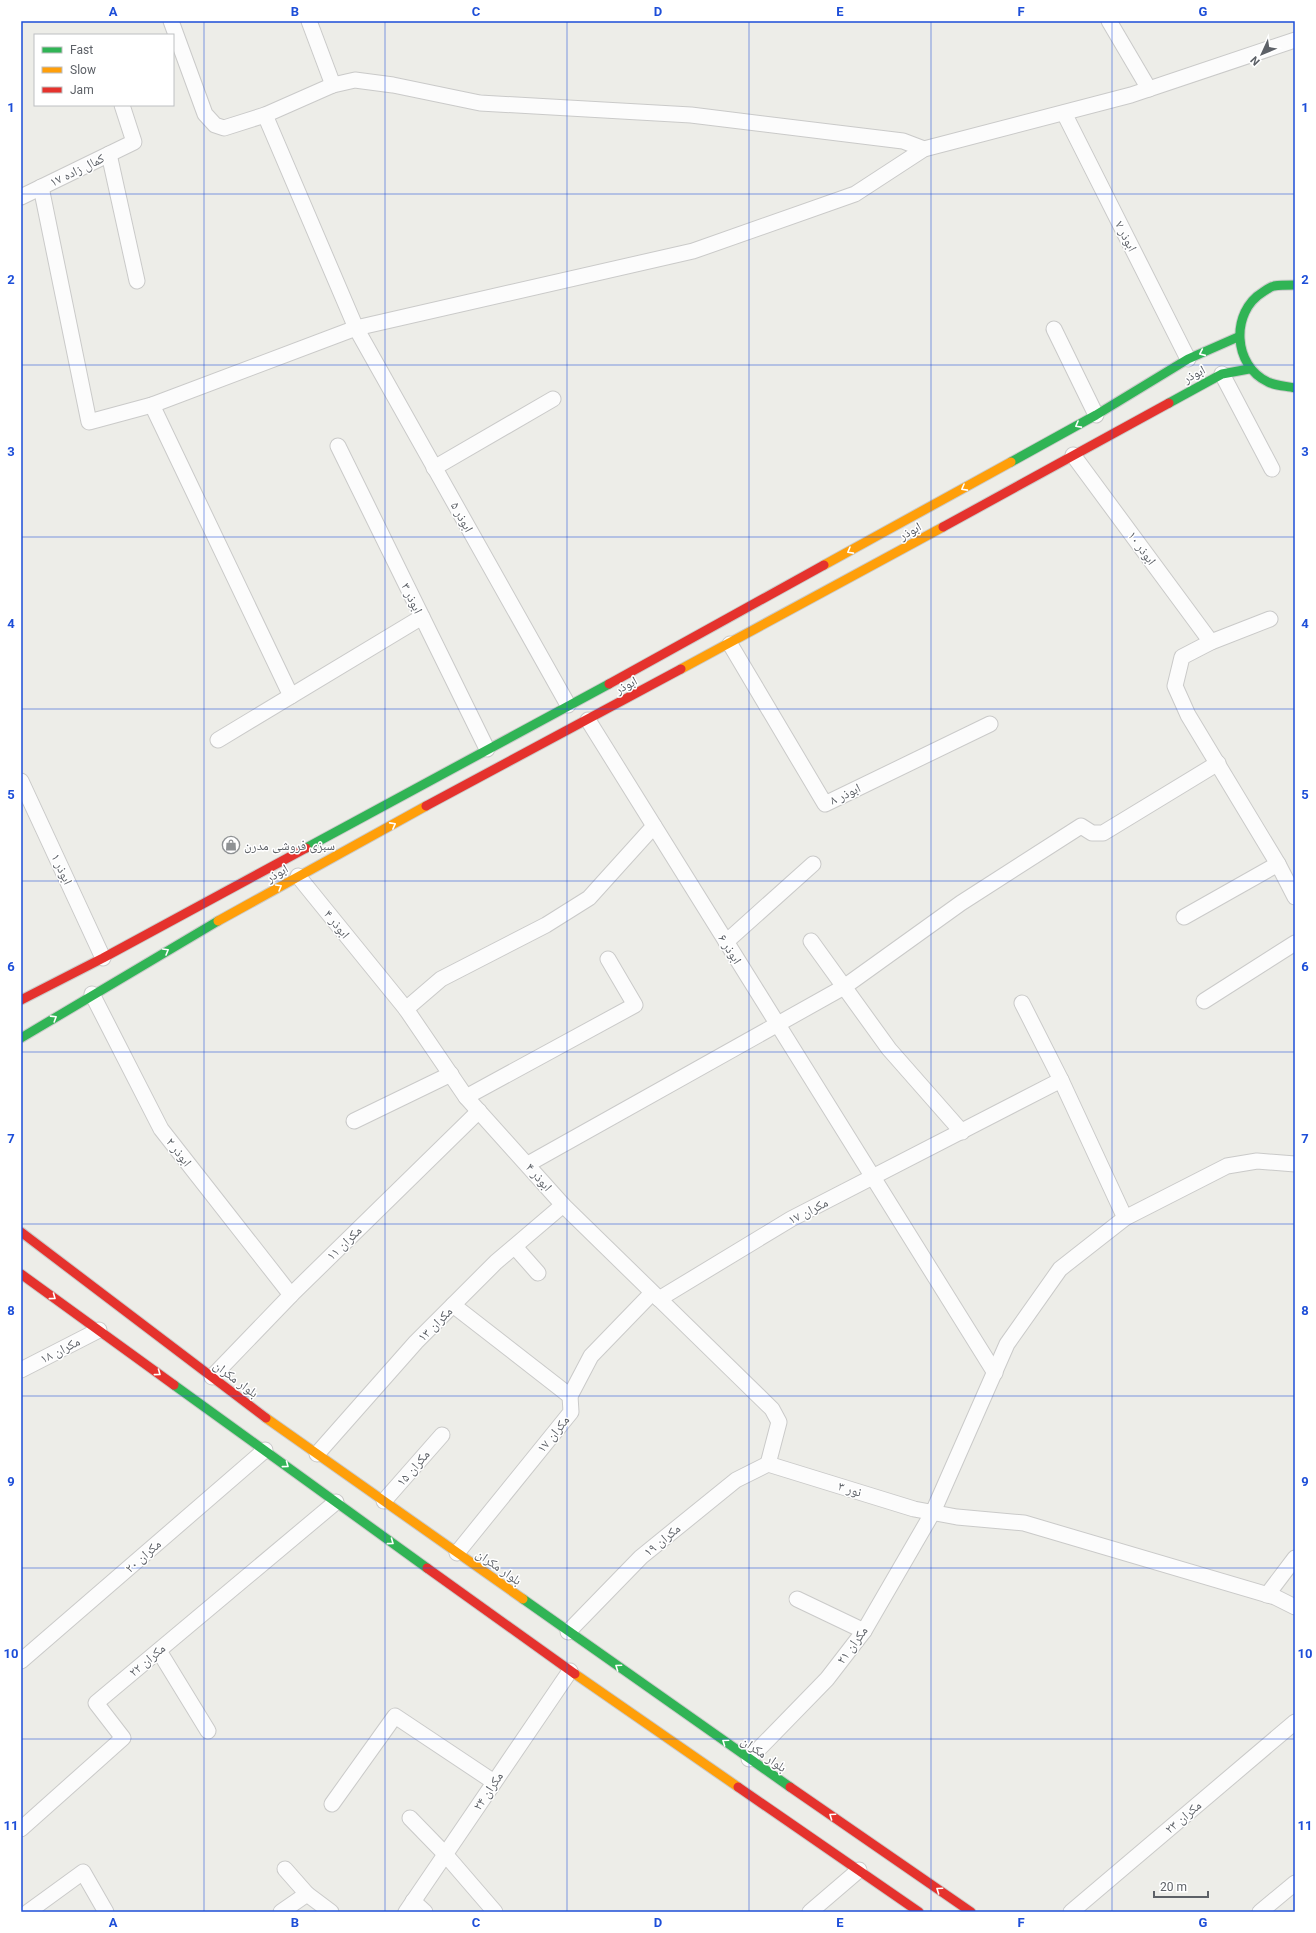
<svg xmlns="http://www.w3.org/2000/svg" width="1316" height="1933" font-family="Roboto,'Noto Naskh Arabic',sans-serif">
<rect width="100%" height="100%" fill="#edede8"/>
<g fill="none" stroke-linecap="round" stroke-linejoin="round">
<defs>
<g id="street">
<path d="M 171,21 L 205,114 L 215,125 L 224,128 L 265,115 L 333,85 L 355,80 L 393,85 L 480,103 L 691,115 L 903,141 L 924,149"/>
<path d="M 309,21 L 333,85"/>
<path d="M 1109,21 L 1149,89"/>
<path d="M 1064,113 L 1188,359"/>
<path d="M 265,115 L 356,328 L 568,705"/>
<path d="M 109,154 L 137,281"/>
<path d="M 41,187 L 89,422 L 152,405 L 356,328 L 693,251 L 855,194 L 924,149 L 1131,95 L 1295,40"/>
<path d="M 21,197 L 134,142 L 122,105"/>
<path d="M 1054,329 L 1096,415"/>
<path d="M 1222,374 L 1272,469"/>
<path d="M 152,405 L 291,696"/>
<path d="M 338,446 L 487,749"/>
<path d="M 1073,455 L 1211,642"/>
<path d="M 434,468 L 553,399"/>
<path d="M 1270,619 L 1211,642 L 1182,657 L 1175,686 L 1188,715 L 1278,864 L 1295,897"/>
<path d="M 730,644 L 825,804 L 990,724"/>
<path d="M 588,720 L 995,1373"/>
<path d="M 218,740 L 422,617"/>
<path d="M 21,781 L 103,958"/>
<path d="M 298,876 L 406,1009 L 466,1097 L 563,1205 L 772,1409 L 779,1422 L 768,1464"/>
<path d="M 1184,917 L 1278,864"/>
<path d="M 811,941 L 889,1049 L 962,1132"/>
<path d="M 726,942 L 813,864"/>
<path d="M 92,994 L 161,1129 L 291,1295"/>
<path d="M 1204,1001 L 1295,943"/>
<path d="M 1022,1003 L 1061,1080 L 1125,1218"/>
<path d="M 406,1009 L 441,979 L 546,925 L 589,898 L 654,826"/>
<path d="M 466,1097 L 635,1005 L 608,959"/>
<path d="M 354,1121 L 451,1074"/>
<path d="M 528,1164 L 844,987 L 961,903 L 1081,826 L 1092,833 L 1103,833 L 1218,763"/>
<path d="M 515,1247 L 538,1273"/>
<path d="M 659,1299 L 791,1219 L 1061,1080"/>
<path d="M 453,1305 L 570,1396"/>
<path d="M 21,1370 L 99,1330"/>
<path d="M 212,1377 L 291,1295 L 479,1111"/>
<path d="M 317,1454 L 416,1342 L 496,1262 L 563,1205"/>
<path d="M 768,1464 L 914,1509 L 957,1517 L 1024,1523 L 1275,1597 L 1295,1607"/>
<path d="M 384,1501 L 442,1435"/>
<path d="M 457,1553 L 571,1412 L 570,1396 L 591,1356 L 652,1293"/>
<path d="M 1267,1595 L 1295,1558"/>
<path d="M 797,1599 L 864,1631"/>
<path d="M 568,1632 L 641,1557 L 736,1480 L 768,1464"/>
<path d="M 159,1651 L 208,1731"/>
<path d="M 21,1661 L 265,1450"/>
<path d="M 749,1759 L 827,1679 L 864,1631 L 933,1512 L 1007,1344 L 1060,1269 L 1125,1218 L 1227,1166 L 1257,1161 L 1295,1164"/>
<path d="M 332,1804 L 395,1716 L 494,1782"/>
<path d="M 410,1818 L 445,1854 L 495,1912"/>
<path d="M 21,1829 L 123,1738 L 96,1703 L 336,1502"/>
<path d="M 285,1869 L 307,1894"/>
<path d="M 413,1901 L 425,1912"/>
<path d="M 28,1912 L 83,1872 L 106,1912"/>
<path d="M 281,1912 L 307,1894 L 331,1912"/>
<path d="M 406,1912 L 570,1671"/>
<path d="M 810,1912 L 859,1870"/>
<path d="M 1071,1912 L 1295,1722"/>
<path d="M 1260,1912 L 1295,1883"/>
</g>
<g id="fast">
<path d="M 1295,285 C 1288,285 1280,285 1274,286 C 1270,287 1266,290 1263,292 C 1230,312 1233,366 1268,382 C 1276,386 1287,386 1295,388"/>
<path d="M 1169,403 L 1222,374 L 1249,369"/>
<path d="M 1011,462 L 1096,415 L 1188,359 L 1238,337"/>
<path d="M 306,848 L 609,684"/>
<path d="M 21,1038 L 218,921"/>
<path d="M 174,1385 L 427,1568"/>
<path d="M 523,1599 L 790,1787"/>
</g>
<g id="slow">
<path d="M 824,565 L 1011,462"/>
<path d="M 681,669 L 943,527"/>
<path d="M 218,921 L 426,806"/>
<path d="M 266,1418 L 523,1599"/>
<path d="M 575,1674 L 738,1787"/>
</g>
<g id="jam">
<path d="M 943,527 L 1169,403"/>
<path d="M 609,684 L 824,565"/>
<path d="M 426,806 L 681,669"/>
<path d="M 21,1000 L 103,958 L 306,848"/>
<path d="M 21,1232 L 266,1418"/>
<path d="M 21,1274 L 174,1385"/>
<path d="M 427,1568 L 575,1674"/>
<path d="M 738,1787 L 919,1912"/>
<path d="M 790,1787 L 971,1912"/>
</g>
</defs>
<use href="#street" stroke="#cacac9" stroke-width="17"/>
<use href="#fast" stroke="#cacbca" stroke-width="11"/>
<use href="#slow" stroke="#cacbca" stroke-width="11"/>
<use href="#jam" stroke="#cacbca" stroke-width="11"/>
<use href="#street" stroke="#fcfcfc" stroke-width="15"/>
<use href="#fast" stroke="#30b455" stroke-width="9"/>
<use href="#slow" stroke="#ff9f0a" stroke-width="9"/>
<use href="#jam" stroke="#e5322d" stroke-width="9"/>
</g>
<defs><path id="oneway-chevron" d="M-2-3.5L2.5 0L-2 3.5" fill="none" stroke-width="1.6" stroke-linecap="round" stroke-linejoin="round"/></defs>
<g stroke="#fff">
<use href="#oneway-chevron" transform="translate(1202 353) rotate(156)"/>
<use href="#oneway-chevron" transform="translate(1078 425) rotate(151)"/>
<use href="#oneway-chevron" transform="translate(964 488) rotate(151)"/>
<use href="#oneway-chevron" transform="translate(850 551) rotate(151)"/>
<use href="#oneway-chevron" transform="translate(393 825) rotate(-28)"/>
<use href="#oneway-chevron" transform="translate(279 887) rotate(-30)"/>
<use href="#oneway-chevron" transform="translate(166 951) rotate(-30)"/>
<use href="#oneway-chevron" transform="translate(54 1018) rotate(-32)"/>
<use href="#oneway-chevron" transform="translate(53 1297) rotate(36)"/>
<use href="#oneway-chevron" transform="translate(158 1373) rotate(36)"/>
<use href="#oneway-chevron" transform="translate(286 1465) rotate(36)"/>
<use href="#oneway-chevron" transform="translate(391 1542) rotate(36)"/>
<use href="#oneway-chevron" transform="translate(618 1667) rotate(-145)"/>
<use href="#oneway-chevron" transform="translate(725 1742) rotate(-145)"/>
<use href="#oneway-chevron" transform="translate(832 1816) rotate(-145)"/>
<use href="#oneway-chevron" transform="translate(939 1890) rotate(-145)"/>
</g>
<path fill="none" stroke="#1d4ed8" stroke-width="1" stroke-opacity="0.55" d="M 204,21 L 204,1912M 385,21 L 385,1912M 567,21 L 567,1912M 749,21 L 749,1912M 931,21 L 931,1912M 1112,21 L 1112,1912M 21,194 L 1295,194M 21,365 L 1295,365M 21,537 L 1295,537M 21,709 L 1295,709M 21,881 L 1295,881M 21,1052 L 1295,1052M 21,1224 L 1295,1224M 21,1396 L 1295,1396M 21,1568 L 1295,1568M 21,1739 L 1295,1739"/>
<defs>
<symbol id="shop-ring" viewBox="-11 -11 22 22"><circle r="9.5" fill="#fff" stroke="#8f9294" stroke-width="1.5"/><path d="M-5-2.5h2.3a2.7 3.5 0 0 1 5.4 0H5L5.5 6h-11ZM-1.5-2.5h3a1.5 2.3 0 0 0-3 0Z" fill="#8f9294"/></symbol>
</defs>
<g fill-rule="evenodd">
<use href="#shop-ring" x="221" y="835" width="20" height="20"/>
</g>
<g text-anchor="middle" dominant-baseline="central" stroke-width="3" stroke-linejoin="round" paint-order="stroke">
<g font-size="13" fill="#5d6167" stroke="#fff">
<text transform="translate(77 170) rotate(-26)">کمال زاده ۱۷</text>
<text transform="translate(1126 236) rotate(63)">ابوذر ۷</text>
<text transform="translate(1194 374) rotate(-28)">ابوذر</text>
<text transform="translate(462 517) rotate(61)">ابوذر ۵</text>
<text transform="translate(910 531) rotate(-29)">ابوذر</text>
<text transform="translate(1142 548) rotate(54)">ابوذر ۱۰</text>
<text transform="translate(412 598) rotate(64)">ابوذر ۳</text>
<text transform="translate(626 685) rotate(-28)">ابوذر</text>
<text transform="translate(845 794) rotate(-26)">ابوذر ۸</text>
<text transform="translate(62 869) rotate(65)">ابوذر ۱</text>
<text transform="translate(277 873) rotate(-30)">ابوذر</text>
<text transform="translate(337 924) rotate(51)">ابوذر ۴</text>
<text transform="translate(730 949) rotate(58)">ابوذر ۶</text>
<text transform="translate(179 1152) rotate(52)">ابوذر ۲</text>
<text transform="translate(539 1177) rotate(49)">ابوذر ۴</text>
<text transform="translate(808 1211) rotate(-27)">مکران ۱۷</text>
<text transform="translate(344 1243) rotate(-44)">مکران ۱۱</text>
<text transform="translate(435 1324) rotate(-45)">مکران ۱۳</text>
<text transform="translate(60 1350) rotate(-27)">مکران ۱۸</text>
<text transform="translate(236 1379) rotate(37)">بلوار مکران</text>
<text transform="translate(553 1434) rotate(-51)">مکران ۱۷</text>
<text transform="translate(413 1468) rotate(-49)">مکران ۱۵</text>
<text transform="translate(850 1489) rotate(17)">نور ۳</text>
<text transform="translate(662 1540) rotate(-39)">مکران ۱۹</text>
<text transform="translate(143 1556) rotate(-41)">مکران ۲۰</text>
<text transform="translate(499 1567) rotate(35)">بلوار مکران</text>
<text transform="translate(852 1645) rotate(-54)">مکران ۲۱</text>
<text transform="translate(147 1660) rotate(-40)">مکران ۲۲</text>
<text transform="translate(764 1754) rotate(35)">بلوار مکران</text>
<text transform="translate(488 1791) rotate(-56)">مکران ۲۴</text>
<text transform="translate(1183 1817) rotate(-40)">مکران ۲۳</text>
</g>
<g font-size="13" fill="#5d6167" stroke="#fff" text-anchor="start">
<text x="244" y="845">سبزی فروشی مدرن</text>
</g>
</g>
<rect width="1316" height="1933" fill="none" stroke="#ffffff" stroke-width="44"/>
<rect x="34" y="34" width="140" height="72" fill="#ffffff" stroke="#bec0c2"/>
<rect x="42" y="47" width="20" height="6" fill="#30b455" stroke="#bec0c2"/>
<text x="70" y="54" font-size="12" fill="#5d6167">Fast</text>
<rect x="42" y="67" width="20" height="6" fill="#ff9f0a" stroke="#bec0c2"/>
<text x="70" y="74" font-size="12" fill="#5d6167">Slow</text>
<rect x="42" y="87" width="20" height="6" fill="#e5322d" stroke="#bec0c2"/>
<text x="70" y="94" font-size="12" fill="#5d6167">Jam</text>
<g transform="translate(1262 54) rotate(226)" stroke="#ffffff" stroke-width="3" paint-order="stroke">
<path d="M0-3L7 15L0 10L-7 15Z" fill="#5d6167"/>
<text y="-6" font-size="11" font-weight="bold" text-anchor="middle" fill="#5d6167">N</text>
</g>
<path d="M1154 1891v6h54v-6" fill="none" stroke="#5d6167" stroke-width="2"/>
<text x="1160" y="1891" font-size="12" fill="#5d6167" stroke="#ffffff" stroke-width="3" paint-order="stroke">20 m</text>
<rect x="22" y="22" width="1272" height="1889" fill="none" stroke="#1d4ed8" stroke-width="1.5"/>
<g font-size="13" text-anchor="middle" font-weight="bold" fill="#1d4ed8">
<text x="113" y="16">A</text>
<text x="295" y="16">B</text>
<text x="476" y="16">C</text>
<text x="658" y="16">D</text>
<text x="840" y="16">E</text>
<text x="1021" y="16">F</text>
<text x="1203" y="16">G</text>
<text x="11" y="112">1</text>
<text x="1305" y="112">1</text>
<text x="11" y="284">2</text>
<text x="1305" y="284">2</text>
<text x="11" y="456">3</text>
<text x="1305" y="456">3</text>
<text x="11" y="628">4</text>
<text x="1305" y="628">4</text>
<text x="11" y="799">5</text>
<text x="1305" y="799">5</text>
<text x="11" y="971">6</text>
<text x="1305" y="971">6</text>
<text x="11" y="1143">7</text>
<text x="1305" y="1143">7</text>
<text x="11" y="1315">8</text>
<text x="1305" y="1315">8</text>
<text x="11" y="1486">9</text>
<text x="1305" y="1486">9</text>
<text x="11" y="1658">10</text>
<text x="1305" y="1658">10</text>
<text x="11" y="1830">11</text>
<text x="1305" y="1830">11</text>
<text x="113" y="1927">A</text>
<text x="295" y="1927">B</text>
<text x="476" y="1927">C</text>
<text x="658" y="1927">D</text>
<text x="840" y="1927">E</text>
<text x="1021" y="1927">F</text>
<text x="1203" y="1927">G</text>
</g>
</svg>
